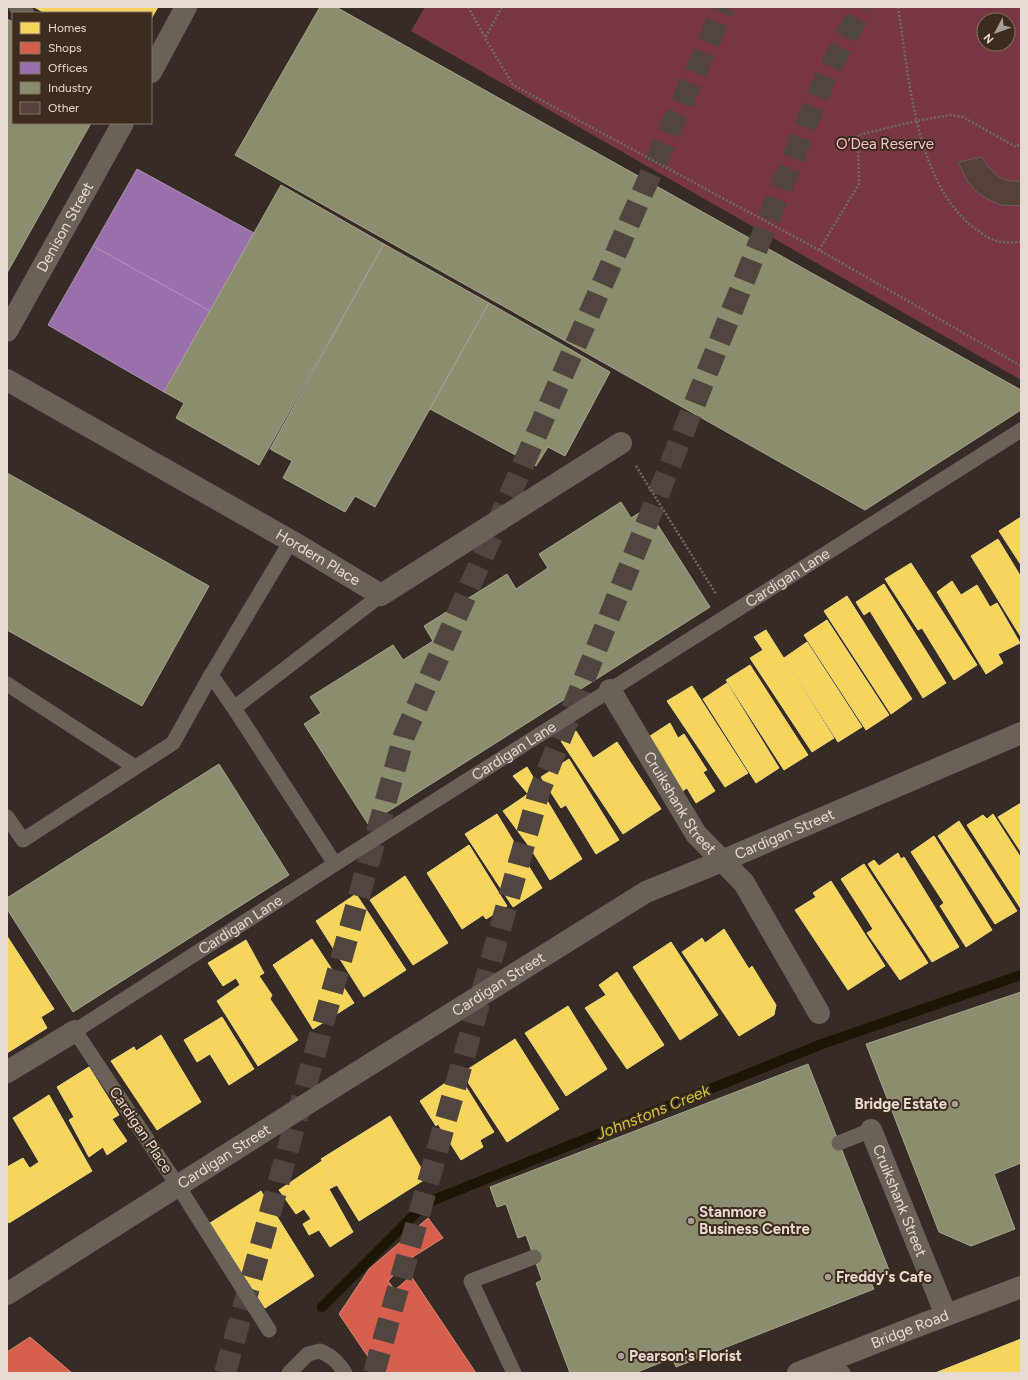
<svg xmlns="http://www.w3.org/2000/svg" width="1028" height="1380" font-family="Figtree,sans-serif">
<rect width="100%" height="100%" fill="#362c25"/>
<path fill="#783743" fill-rule="evenodd" d="M 425,7 L 1021,7 L 1021,380 L 411,31 ZM 984,20 L 1008,20 L 1008,44 L 984,44 Z"/>
<g fill="#f6d55c" stroke="#f1d67f">
<path d="M 34,7 L 158,7 L 151,19 L 151,13 L 45,13 Z"/>
<path d="M 1021,517 L 1021,565 L 999,531 Z"/>
<path d="M 998,539 L 1021,577 L 1021,637 L 971,556 Z"/>
<path d="M 911,563 L 977,665 L 954,680 L 922,628 L 918,630 L 885,579 Z"/>
<path d="M 952,581 L 961,595 L 977,585 L 990,607 L 997,603 L 1020,643 L 998,654 L 1003,663 L 986,674 L 937,592 Z"/>
<path d="M 884,584 L 946,683 L 923,698 L 870,611 L 864,615 L 856,602 Z"/>
<path d="M 847,596 L 912,699 L 891,714 L 824,611 Z"/>
<path d="M 827,620 L 889,715 L 866,730 L 804,635 Z"/>
<path d="M 766,630 L 834,738 L 812,752 L 750,658 L 763,650 L 754,637 Z"/>
<path d="M 807,642 L 862,727 L 838,742 L 784,658 Z"/>
<path d="M 750,665 L 808,755 L 784,770 L 726,680 Z"/>
<path d="M 727,683 L 779,768 L 756,783 L 703,699 Z"/>
<path d="M 692,686 L 748,773 L 725,787 L 667,701 Z"/>
<path d="M 670,723 L 678,738 L 684,734 L 707,770 L 703,772 L 715,791 L 696,803 L 687,788 L 681,792 L 647,738 Z"/>
<path d="M 576,731 L 593,758 L 617,742 L 661,809 L 623,834 L 561,741 Z"/>
<path d="M 569,759 L 619,840 L 596,854 L 566,805 L 561,808 L 541,777 Z"/>
<path d="M 527,767 L 582,859 L 550,880 L 531,849 L 503,811 L 528,794 L 513,776 Z"/>
<path d="M 1021,803 L 1021,852 L 998,817 Z"/>
<path d="M 497,814 L 542,888 L 513,907 L 465,834 Z"/>
<path d="M 993,814 L 1021,858 L 1021,909 L 967,825 L 983,815 L 987,819 Z"/>
<path d="M 959,821 L 1017,911 L 995,924 L 938,836 Z"/>
<path d="M 934,836 L 992,930 L 966,947 L 940,906 L 944,903 L 911,852 Z"/>
<path d="M 469,845 L 507,906 L 486,919 L 483,915 L 462,929 L 427,873 Z"/>
<path d="M 898,853 L 901,859 L 904,857 L 959,947 L 932,962 L 868,864 L 874,860 L 879,866 Z"/>
<path d="M 864,864 L 928,963 L 900,980 L 867,933 L 873,929 L 841,879 Z"/>
<path d="M 405,876 L 448,943 L 413,965 L 370,900 Z"/>
<path d="M 831,881 L 885,966 L 848,990 L 795,910 L 816,897 L 813,893 Z"/>
<path d="M 356,894 L 406,970 L 364,997 L 316,921 Z"/>
<path d="M 724,929 L 749,969 L 752,966 L 776,1005 L 774,1015 L 739,1036 L 682,952 L 702,938 L 705,943 Z"/>
<path d="M 7,936 L 54,1009 L 41,1017 L 47,1028 L 7,1053 Z"/>
<path d="M 312,939 L 354,1003 L 313,1029 L 273,965 Z"/>
<path d="M 246,940 L 264,973 L 259,976 L 272,995 L 270,999 L 298,1040 L 258,1066 L 217,1001 L 240,985 L 236,978 L 223,986 L 208,963 Z"/>
<path d="M 671,942 L 718,1015 L 680,1040 L 633,967 Z"/>
<path d="M 617,972 L 664,1045 L 627,1069 L 585,1008 L 606,995 L 599,985 Z"/>
<path d="M 568,1006 L 607,1069 L 566,1096 L 525,1033 Z"/>
<path d="M 222,1017 L 254,1069 L 229,1085 L 210,1054 L 197,1062 L 184,1040 Z"/>
<path d="M 161,1035 L 201,1102 L 157,1130 L 111,1061 L 134,1047 L 136,1051 Z"/>
<path d="M 515,1039 L 559,1109 L 507,1142 L 462,1073 Z"/>
<path d="M 89,1067 L 119,1115 L 112,1119 L 127,1141 L 107,1155 L 103,1147 L 89,1157 L 69,1120 L 74,1117 L 57,1087 Z"/>
<path d="M 458,1074 L 494,1132 L 480,1140 L 483,1147 L 461,1160 L 438,1124 L 436,1126 L 420,1101 Z"/>
<path d="M 49,1095 L 92,1171 L 49,1198 L 30,1168 L 39,1162 L 13,1118 Z"/>
<path d="M 390,1116 L 427,1178 L 359,1221 L 321,1159 Z"/>
<path d="M 23,1158 L 49,1198 L 9,1223 L 7,1219 L 7,1167 Z"/>
<path d="M 322,1161 L 337,1185 L 329,1189 L 353,1232 L 330,1247 L 319,1230 L 309,1235 L 303,1224 L 311,1219 L 304,1209 L 296,1214 L 279,1190 Z"/>
<path d="M 261,1191 L 314,1276 L 265,1308 L 210,1223 Z"/>
<path d="M 1021,1339 L 1021,1373 L 935,1373 Z"/>
</g>
<g fill="#d6604d" stroke="#db8575">
<path d="M 428,1218 L 443,1238 L 408,1260 L 388,1281 L 395,1290 L 411,1276 L 476,1373 L 379,1373 L 339,1314 L 369,1269 Z"/>
<path d="M 30,1337 L 72,1373 L 7,1373 L 7,1352 Z"/>
</g>
<g fill="#9970ab" stroke="#b090b7">
<path d="M 137,169 L 254,233 L 210,311 L 93,246 Z"/>
<path d="M 93,246 L 210,311 L 164,392 L 48,325 Z"/>
</g>
<g fill="#8c8c6e" stroke="#a7a38c">
<path d="M 320,7 L 336,7 L 1021,390 L 1021,410 L 865,510 L 235,155 Z"/>
<path d="M 7,19 L 13,22 L 13,123 L 91,123 L 7,273 Z"/>
<path d="M 281,185 L 384,244 L 259,465 L 176,418 L 184,403 L 164,392 Z"/>
<path d="M 384,244 L 489,303 L 375,507 L 355,496 L 345,512 L 283,478 L 292,461 L 270,449 Z"/>
<path d="M 489,303 L 610,372 L 565,456 L 548,447 L 536,466 L 430,409 Z"/>
<path d="M 7,473 L 209,586 L 142,706 L 7,630 Z"/>
<path d="M 621,502 L 631,518 L 647,508 L 710,607 L 368,824 L 304,724 L 321,713 L 310,697 L 393,645 L 403,660 L 433,641 L 424,626 L 507,574 L 516,589 L 548,568 L 539,554 Z"/>
<path d="M 219,764 L 289,875 L 73,1012 L 7,909 L 7,898 Z"/>
<path d="M 1021,992 L 1021,1163 L 994,1174 L 1015,1229 L 971,1246 L 939,1232 L 866,1044 Z"/>
<path d="M 808,1064 L 889,1270 L 869,1278 L 874,1289 L 676,1367 L 672,1358 L 635,1373 L 570,1373 L 536,1283 L 542,1280 L 526,1235 L 518,1238 L 506,1204 L 497,1207 L 490,1187 Z"/>
</g>
<g fill="none" stroke-linecap="round" stroke-linejoin="round">
<path stroke="#1a1603" stroke-width="10" d="M 322,1307 L 426,1203 L 822,1044 L 1021,975"/>
</g>
<path fill="#55413a" stroke="#685e5a" d="M 982,157 L 987,166 L 999,177 L 1010,181 L 1021,181 L 1021,206 L 1001,205 L 989,200 L 977,192 L 968,182 L 958,162 Z"/>
<g fill="none" stroke-linecap="round" stroke-linejoin="round">
<g stroke="#50463f" stroke-width="22" stroke-dasharray="22 11" stroke-linecap="butt">
<path d="M 225,1373 L 404,736 L 724,7"/>
<path d="M 374,1373 L 539,792 L 826,76 L 862,7"/>
</g>
<g stroke="#726b62" stroke-width="2.5" stroke-dasharray="2 2" stroke-linecap="butt">
<path d="M 468,7 L 485,37"/>
<path d="M 502,7 L 485,38 L 513,85 L 819,250 L 1021,366"/>
<path d="M 898,7 C 909,76 915,181 973,227 C 980,232 988,239 997,241 C 1004,243 1013,242 1021,242"/>
<path d="M 819,250 L 859,184 L 858,135 L 916,121 L 950,115 L 963,117 L 1016,147 L 1021,143"/>
<path d="M 636,466 L 716,594"/>
</g>
<g stroke="#6a6258" stroke-width="15">
<path d="M 16,7 L 27,13"/>
<path d="M 211,675 L 234,708 L 335,864"/>
<path d="M 7,684 L 135,767"/>
<path d="M 234,708 L 381,595"/>
<path d="M 7,817 L 23,840 L 173,743 L 211,675 L 291,541"/>
<path d="M 839,1143 L 871,1130"/>
<path id="s1" d="M 269,1330 L 178,1186 L 75,1031 L 335,864 L 1021,430"/>
<path d="M 830,1361 L 843,1373"/>
<path d="M 289,1373 L 308,1354 L 320,1351 C 332,1356 338,1362 345,1373"/>
<path d="M 514,1373 L 471,1281 L 534,1257"/>
</g>
<g stroke="#6a6258" stroke-width="22">
<path d="M 151,72 L 186,7"/>
<path id="s2" d="M 7,331 L 123,123"/>
<path id="s3" d="M 7,380 L 291,541 L 381,595 L 621,443"/>
<path id="s4" d="M 610,690 L 696,834 L 744,883 L 819,1013"/>
<path d="M 7,1072 L 75,1031"/>
<path id="s5" d="M 871,1130 L 946,1315"/>
<path id="s6" d="M 7,1294 L 310,1102 L 646,892 L 722,861 L 1021,733"/>
</g>
<path stroke="#6d6358" stroke-width="22" id="s7" d="M 798,1373 L 920,1325 L 1021,1287"/>
</g>
<g fill="#a89d95" stroke="#3d2b1e" stroke-width="1.5">
<circle cx="955" cy="1104" r="4"/>
<circle cx="691" cy="1221" r="4"/>
<circle cx="828" cy="1277" r="4"/>
<circle cx="621" cy="1356" r="4"/>
</g>
<g text-anchor="middle" dominant-baseline="central" stroke-width="4" stroke-linejoin="round" paint-order="stroke">
<g font-size="15" fill="#f7c3ca" stroke="#3d2b1e">
<text x="885" y="144">O’Dea Reserve</text>
</g>
<g font-size="15" fill="#e6dad2" stroke="#3d2b1e">
<text stroke="none"><textPath href="#s2" startOffset="119">Denison Street</textPath></text>
<text stroke="none"><textPath href="#s3" startOffset="358">Hordern Place</textPath></text>
<text stroke="none"><textPath href="#s1" startOffset="1201">Cardigan Lane</textPath></text>
<text stroke="none"><textPath href="#s1" startOffset="877">Cardigan Lane</textPath></text>
<text stroke="none"><textPath href="#s4" startOffset="133">Cruikshank Street</textPath></text>
<text stroke="none"><textPath href="#s6" startOffset="905">Cardigan Street</textPath></text>
<text stroke="none"><textPath href="#s1" startOffset="553">Cardigan Lane</textPath></text>
<text stroke="none"><textPath href="#s6" startOffset="581">Cardigan Street</textPath></text>
<text transform="translate(141 1130) rotate(56)">Cardigan Place</text>
<text stroke="none"><textPath href="#s6" startOffset="257">Cardigan Street</textPath></text>
<text stroke="none"><textPath href="#s5" startOffset="76">Cruikshank Street</textPath></text>
<text stroke="none"><textPath href="#s7" startOffset="120">Bridge Road</textPath></text>
</g>
<g font-size="15" font-weight="bold" fill="#e6dad2" stroke="#3d2b1e" text-anchor="start">
<text x="947" y="1104" text-anchor="end">Bridge Estate</text>
<text x="699" y="1212">Stanmore<tspan x="699" dy="17">Business Centre</tspan></text>
<text x="836" y="1277">Freddy's Cafe</text>
<text x="629" y="1356">Pearson's Florist</text>
</g>
<g font-size="16" font-style="italic" fill="#d0c53f" stroke="#3d2b1e">
<text transform="translate(653 1112) rotate(-22)">Johnstons Creek</text>
</g>
</g>
<rect width="1028" height="1380" fill="none" stroke="#e6dad2" stroke-width="16"/>
<rect x="12" y="12" width="140" height="112" fill="#3d2b1e" stroke="#817166"/>
<rect x="20" y="22" width="20" height="12" fill="#f6d55c" stroke="#817166"/>
<text x="48" y="32" font-size="12" fill="#e6dad2">Homes</text>
<rect x="20" y="42" width="20" height="12" fill="#d6604d" stroke="#817166"/>
<text x="48" y="52" font-size="12" fill="#e6dad2">Shops</text>
<rect x="20" y="62" width="20" height="12" fill="#9970ab" stroke="#817166"/>
<text x="48" y="72" font-size="12" fill="#e6dad2">Offices</text>
<rect x="20" y="82" width="20" height="12" fill="#8c8c6e" stroke="#817166"/>
<text x="48" y="92" font-size="12" fill="#e6dad2">Industry</text>
<rect x="20" y="102" width="20" height="12" fill="#55413a" stroke="#817166"/>
<text x="48" y="112" font-size="12" fill="#e6dad2">Other</text>
<g transform="translate(996 32) rotate(229)"><circle r="19" fill="#3d2b1e" stroke="#817166"/>
<path d="M0-3L7 15L0 10L-7 15Z" fill="#a89d95"/>
<text y="-6" font-size="11" font-weight="bold" text-anchor="middle" fill="#e6dad2">N</text>
</g>
</svg>
